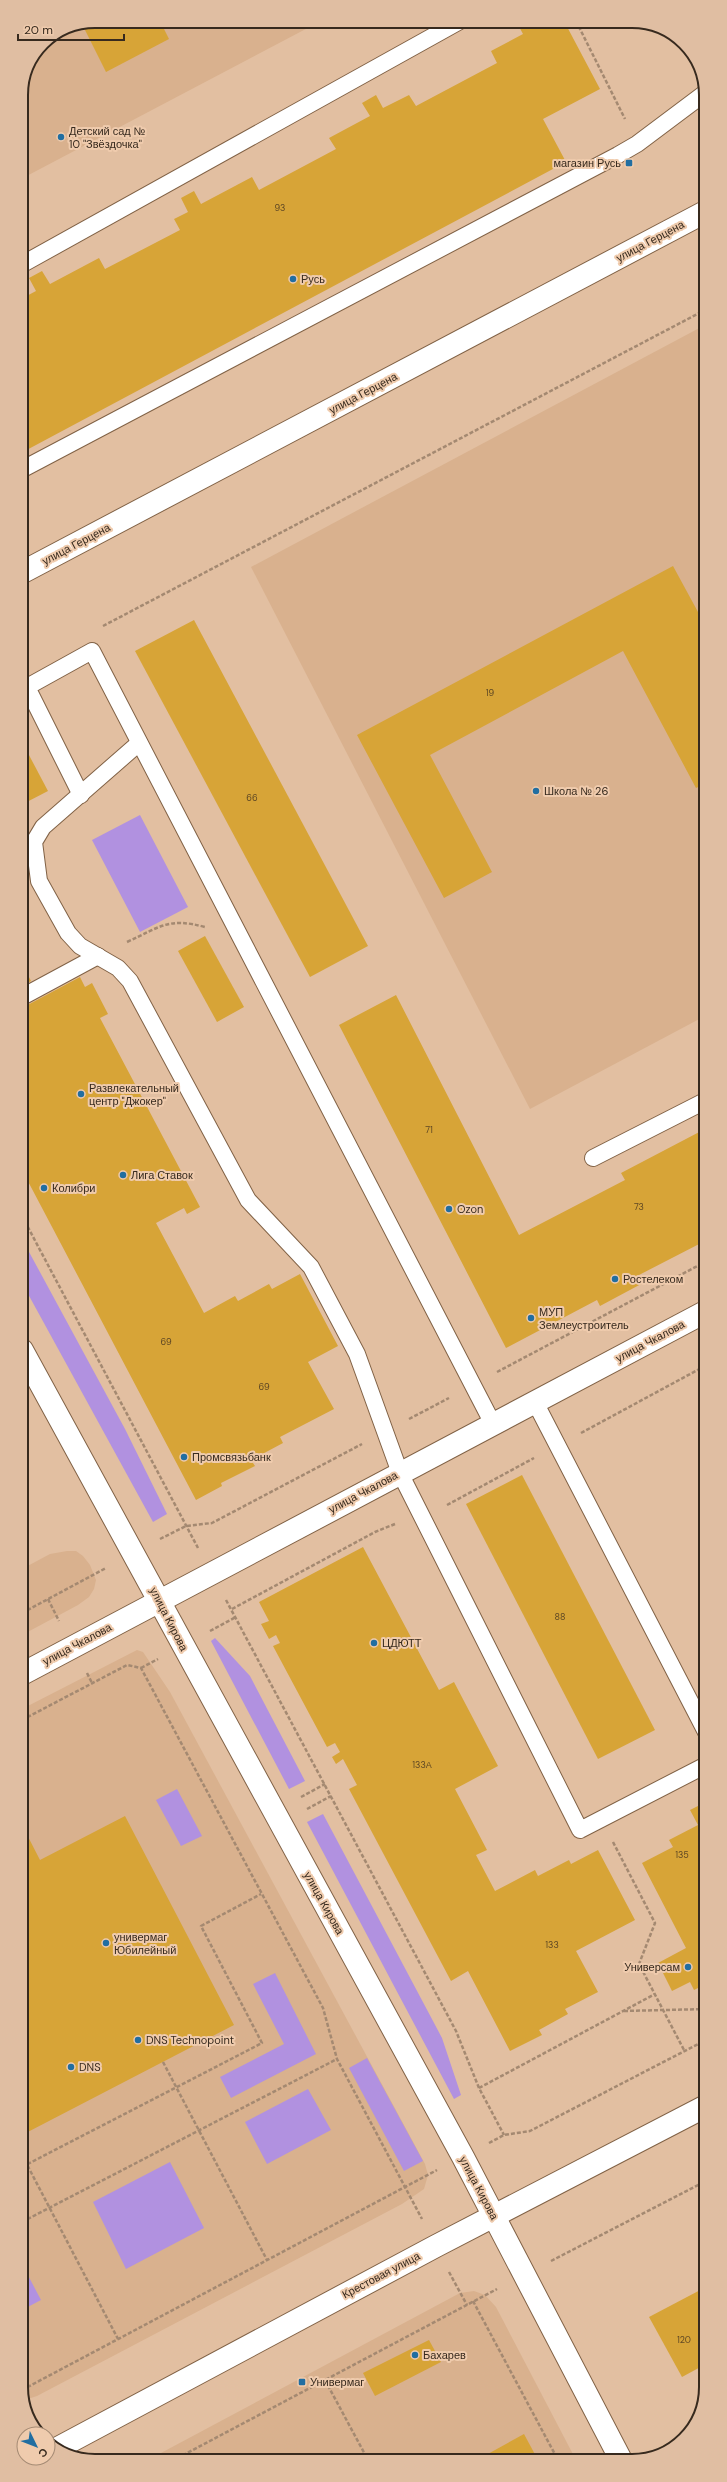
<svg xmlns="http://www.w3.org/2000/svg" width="727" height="2482" font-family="'DM Sans',sans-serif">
<rect width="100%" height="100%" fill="#e2bfa1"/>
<g fill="#d9b18e">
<path d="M 95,21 L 321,21 L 21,179 L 21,95 L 27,67 L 43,43 L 67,27 Z"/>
<path d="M 705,325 L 705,1016 L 530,1109 L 251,567 Z"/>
<path d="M 67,1551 L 76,1551 L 83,1556 L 90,1565 L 96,1580 L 94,1589 L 89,1597 L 78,1605 L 22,1635 L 22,1569 L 50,1554 Z"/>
<path d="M 137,1650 L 143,1652 L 170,1692 L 425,2164 L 428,2175 L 424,2189 L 402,2204 L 37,2396 L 22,2401 L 22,1709 Z"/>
<path d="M 474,2291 L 485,2295 L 496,2307 L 576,2460 L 146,2461 L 460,2293 Z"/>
</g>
<g fill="#b191e0">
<path d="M 140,815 L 188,907 L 140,932 L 92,840 Z"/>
<path d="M 22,1239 L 125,1429 L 167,1514 L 153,1522 L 22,1283 Z"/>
<path d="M 215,1638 L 250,1676 L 305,1781 L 289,1789 L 211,1641 Z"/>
<path d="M 177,1789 L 202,1836 L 181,1846 L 156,1800 Z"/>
<path d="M 323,1814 L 442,2038 L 461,2095 L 454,2099 L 307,1822 Z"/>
<path d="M 275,1973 L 316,2054 L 231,2098 L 220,2077 L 284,2044 L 253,1984 Z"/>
<path d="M 367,2058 L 423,2161 L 404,2171 L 349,2068 Z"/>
<path d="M 308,2089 L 331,2130 L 267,2164 L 245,2122 Z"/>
<path d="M 170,2162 L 204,2228 L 126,2269 L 93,2202 Z"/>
<path d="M 22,2264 L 41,2300 L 22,2310 Z"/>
</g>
<g fill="#d7a437">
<path d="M 95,21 L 160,21 L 169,39 L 106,72 L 82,24 Z"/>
<path d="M 212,21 L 229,21 L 215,28 Z"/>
<path d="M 516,21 L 536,21 L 538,25 L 545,21 L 564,21 L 600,89 L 543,119 L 566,162 L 21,453 L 21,299 L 36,291 L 29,278 L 42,271 L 50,284 L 99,258 L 105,269 L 180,230 L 174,219 L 188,212 L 181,198 L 194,191 L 201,204 L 252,177 L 259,190 L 336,149 L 329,138 L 370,116 L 362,103 L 376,95 L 383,108 L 409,95 L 416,106 L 497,63 L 491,51 L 523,34 Z"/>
<path d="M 673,566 L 698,612 L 701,610 L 705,617 L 705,784 L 696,788 L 623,651 L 430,755 L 492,872 L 444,898 L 357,735 Z"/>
<path d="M 194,620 L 368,946 L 310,977 L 135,651 Z"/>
<path d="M 21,740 L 48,791 L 21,805 Z"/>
<path d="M 205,936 L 244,1007 L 217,1022 L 178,951 Z"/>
<path d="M 22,964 L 31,981 L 22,986 Z"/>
<path d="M 80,977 L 85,987 L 92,983 L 108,1014 L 100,1018 L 200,1207 L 187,1214 L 184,1208 L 156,1223 L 204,1313 L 235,1296 L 238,1301 L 269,1284 L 272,1289 L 300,1274 L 338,1346 L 308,1362 L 334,1409 L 280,1437 L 283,1443 L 251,1460 L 255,1466 L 221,1483 L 222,1486 L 196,1500 L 22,1170 L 22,1008 Z"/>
<path d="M 396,995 L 519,1235 L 625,1180 L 621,1173 L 705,1129 L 705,1241 L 639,1275 L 643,1283 L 600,1306 L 597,1300 L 506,1348 L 339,1025 Z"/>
<path d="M 522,1475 L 655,1730 L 598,1759 L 466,1504 Z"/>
<path d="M 363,1547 L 439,1690 L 454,1682 L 498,1766 L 455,1789 L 487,1850 L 476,1855 L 495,1891 L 535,1870 L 538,1876 L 569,1860 L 571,1864 L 598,1850 L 635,1920 L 576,1951 L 598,1992 L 565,2009 L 568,2014 L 539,2030 L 542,2035 L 510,2051 L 468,1971 L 451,1981 L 349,1789 L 357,1785 L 343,1759 L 336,1764 L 332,1757 L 340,1752 L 335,1743 L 327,1747 L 273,1646 L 280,1643 L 276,1635 L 269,1639 L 261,1624 L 269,1621 L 259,1602 Z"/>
<path d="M 706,1802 L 706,1984 L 694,1990 L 690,1982 L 672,1991 L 658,1963 L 686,1948 L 642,1863 L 673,1847 L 669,1840 L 698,1825 L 690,1810 Z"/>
<path d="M 125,1816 L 234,2025 L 22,2135 L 22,1825 L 40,1860 Z"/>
<path d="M 706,2287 L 706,2364 L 682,2377 L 649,2317 Z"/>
<path d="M 429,2340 L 441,2362 L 375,2396 L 363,2373 Z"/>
<path d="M 689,2432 L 688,2436 L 661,2451 L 659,2448 Z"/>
<path d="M 524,2434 L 538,2460 L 477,2460 Z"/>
</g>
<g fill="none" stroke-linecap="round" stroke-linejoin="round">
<defs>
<g id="lane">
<path d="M 21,265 L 460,21"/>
<path d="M 21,470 L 618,155 L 637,144 L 705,93"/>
<path d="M 139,743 L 43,827 L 34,842 L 39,881 L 68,933 L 80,946 L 118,968 L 130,981 L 248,1200 L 311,1267 L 357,1354 L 400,1473 L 580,1830 L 706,1765"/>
<path d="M 81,795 L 27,687 L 92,651 L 493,1424"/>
<path d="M 22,997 L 98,956"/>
<path d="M 593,1158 L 705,1101"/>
<path d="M 535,1402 L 706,1732"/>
</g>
<path id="street" d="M 22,1350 L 463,2157 L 621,2460"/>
<g id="secondary">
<path d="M 21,573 L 705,212"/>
<path d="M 22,1674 L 705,1312"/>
<path d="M 58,2448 L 436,2246 L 706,2106"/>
</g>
</defs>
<use href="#lane" stroke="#816246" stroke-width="18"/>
<use href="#street" stroke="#816246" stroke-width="24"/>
<use href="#secondary" stroke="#816246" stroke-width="24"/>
<g stroke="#a48971" stroke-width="2.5" stroke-dasharray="4 2" stroke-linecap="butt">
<path d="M 576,21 L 625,119"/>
<path d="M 103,626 L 705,310"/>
<path d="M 127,942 C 160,927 168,917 205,927"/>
<path d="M 22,1216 L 198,1548"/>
<path d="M 497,1372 L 705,1262"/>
<path d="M 409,1419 L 449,1398"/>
<path d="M 581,1433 L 705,1366"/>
<path d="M 447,1505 L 534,1458"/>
<path d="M 160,1539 L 186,1526 L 212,1523 L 362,1444"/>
<path d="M 48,1599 L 59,1621"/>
<path d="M 226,1600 L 456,2031 L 479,2088 L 504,2135"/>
<path d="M 232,1609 L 375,1532 L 395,1524"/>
<path d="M 22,1613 L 106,1568"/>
<path d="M 210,1631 L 236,1617"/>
<path d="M 141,1668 L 158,1659"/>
<path d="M 87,1673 L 92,1683"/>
<path d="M 22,1720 L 127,1665 L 141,1668 L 323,2008 L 337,2059 L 422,2219"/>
<path d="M 301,1797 L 325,1784"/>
<path d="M 307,1809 L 331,1796"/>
<path d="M 613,1842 L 655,1923 L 639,1964 L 684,2050"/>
<path d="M 624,2011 L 706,2009"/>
<path d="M 163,2062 L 267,2260"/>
<path d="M 479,2088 L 655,1994"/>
<path d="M 489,2143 L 504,2135 L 530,2131 L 706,2040"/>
<path d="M 22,2155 L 118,2339"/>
<path d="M 22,2167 L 262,2043 L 201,1926 L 261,1894"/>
<path d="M 22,2222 L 337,2059"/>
<path d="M 551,2261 L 706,2181"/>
<path d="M 449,2272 L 467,2305"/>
<path d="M 473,2301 L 558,2460"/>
<path d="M 325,2380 L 368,2460"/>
<path d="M 22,2390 L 437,2170"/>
<path d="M 172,2461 L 497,2289"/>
</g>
<use href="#lane" stroke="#fff" stroke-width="16"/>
<use href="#street" stroke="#fff" stroke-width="22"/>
<use href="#secondary" stroke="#fff" stroke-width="22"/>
</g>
<g fill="#216ea1" stroke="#efcbad" stroke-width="1.5">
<circle cx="61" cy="137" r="4"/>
<rect x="625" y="159" width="8" height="8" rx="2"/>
<circle cx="293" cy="279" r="4"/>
<circle cx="536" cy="791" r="4"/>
<circle cx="81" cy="1094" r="4"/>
<circle cx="123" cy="1175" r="4"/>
<circle cx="44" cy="1188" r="4"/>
<circle cx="449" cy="1209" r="4"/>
<circle cx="615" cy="1279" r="4"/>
<circle cx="531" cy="1318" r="4"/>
<circle cx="184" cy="1457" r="4"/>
<circle cx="374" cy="1643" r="4"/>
<circle cx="106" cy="1943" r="4"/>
<circle cx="688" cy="1967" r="4"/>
<circle cx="138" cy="2040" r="4"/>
<circle cx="71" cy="2067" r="4"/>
<circle cx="415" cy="2355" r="4"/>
<rect x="298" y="2378" width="8" height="8" rx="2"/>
</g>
<g text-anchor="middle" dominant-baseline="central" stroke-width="4" stroke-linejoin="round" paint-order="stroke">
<g font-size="9" fill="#5f4824">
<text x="280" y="208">93</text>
<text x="490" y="693">19</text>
<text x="252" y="798">66</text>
<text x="429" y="1130">71</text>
<text x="639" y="1207">73</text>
<text x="166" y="1342">69</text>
<text x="264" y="1387">69</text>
<text x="560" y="1617">88</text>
<text x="422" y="1765">133А</text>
<text x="682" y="1855">135</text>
<text x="552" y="1945">133</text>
<text x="684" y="2340">120</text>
</g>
<g font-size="11" fill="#372a1e" stroke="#efcbad" text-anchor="start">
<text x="69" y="131">Детский сад №<tspan x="69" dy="13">10 "Звёздочка"</tspan></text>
<text x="621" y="163" text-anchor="end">магазин Русь</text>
<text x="301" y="279">Русь</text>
<text x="544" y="791">Школа № 26</text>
<text x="89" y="1088">Развлекательный<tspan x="89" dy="13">центр "Джокер"</tspan></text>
<text x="131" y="1175">Лига Ставок</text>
<text x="52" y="1188">Колибри</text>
<text x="457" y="1209">Ozon</text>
<text x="623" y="1279">Ростелеком</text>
<text x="539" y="1312">МУП<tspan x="539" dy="13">Землеустроитель</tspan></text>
<text x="192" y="1457">Промсвязьбанк</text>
<text x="382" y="1643">ЦДЮТТ</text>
<text x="114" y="1937">универмаг<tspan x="114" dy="13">Юбилейный</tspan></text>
<text x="680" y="1967" text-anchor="end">Универсам</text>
<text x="146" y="2040">DNS Technopoint</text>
<text x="79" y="2067">DNS</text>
<text x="423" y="2355">Бахарев</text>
<text x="310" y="2382">Универмаг</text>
</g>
<g font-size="11" fill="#372a1e" stroke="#efcbad">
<text transform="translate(650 241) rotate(-28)">улица Герцена</text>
<text transform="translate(363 393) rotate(-28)">улица Герцена</text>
<text transform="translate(76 544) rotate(-28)">улица Герцена</text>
<text transform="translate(650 1341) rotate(-28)">улица Чкалова</text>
<text transform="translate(363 1492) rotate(-28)">улица Чкалова</text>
<text transform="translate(169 1619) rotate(63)">улица Кирова</text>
<text transform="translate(77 1644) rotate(-28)">улица Чкалова</text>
<text transform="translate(324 1903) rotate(61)">улица Кирова</text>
<text transform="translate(479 2188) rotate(62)">улица Кирова</text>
<text transform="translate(381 2275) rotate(-28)">Крестовая улица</text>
</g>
</g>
<path d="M0 0H727V2482H0ZM95 28H632A67 67 0 0 1 699 95V2387A67 67 0 0 1 632 2454H95A67 67 0 0 1 28 2387V95A67 67 0 0 1 95 28Z" fill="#e0bea2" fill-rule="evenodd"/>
<path fill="none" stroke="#372a1e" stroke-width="2" d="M95 28H632A67 67 0 0 1 699 95V2387A67 67 0 0 1 632 2454H95A67 67 0 0 1 28 2387V95A67 67 0 0 1 95 28Z"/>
<g transform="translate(36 2446) rotate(133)"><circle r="19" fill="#efcbad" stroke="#a58b74"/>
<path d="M0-3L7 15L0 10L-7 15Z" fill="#216ea1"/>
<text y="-6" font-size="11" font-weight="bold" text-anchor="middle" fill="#372a1e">С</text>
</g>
<path d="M18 34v6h106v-6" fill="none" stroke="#372a1e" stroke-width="2"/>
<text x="24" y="34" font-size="12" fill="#372a1e" stroke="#efcbad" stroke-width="3" paint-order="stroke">20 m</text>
</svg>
